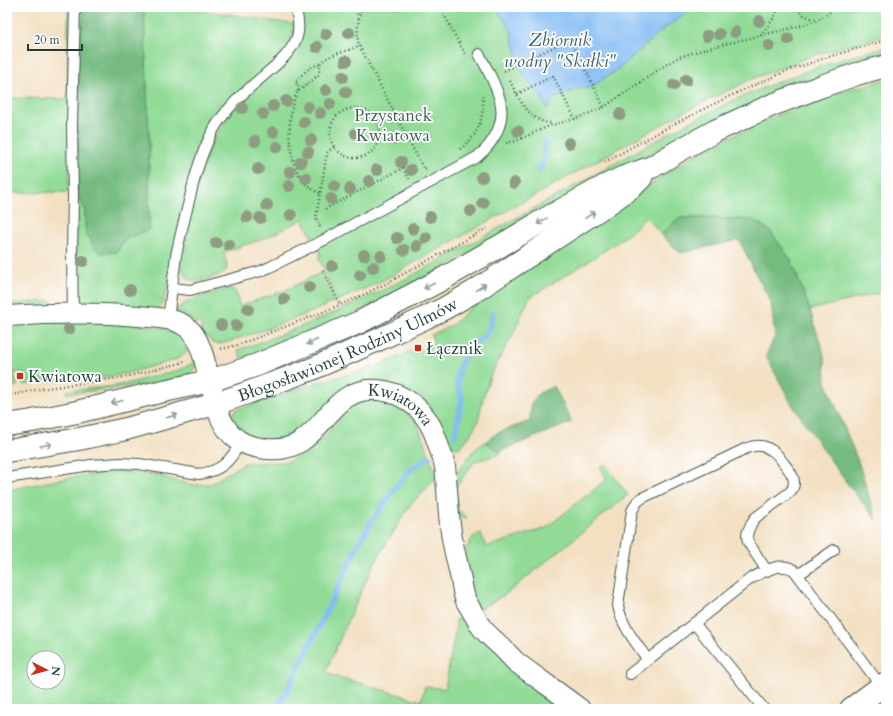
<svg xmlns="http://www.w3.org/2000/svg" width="893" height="716" font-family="Cardo,serif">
<rect width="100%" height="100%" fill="#fff"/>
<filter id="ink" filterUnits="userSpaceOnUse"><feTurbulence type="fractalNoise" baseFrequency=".025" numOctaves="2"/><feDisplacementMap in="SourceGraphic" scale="8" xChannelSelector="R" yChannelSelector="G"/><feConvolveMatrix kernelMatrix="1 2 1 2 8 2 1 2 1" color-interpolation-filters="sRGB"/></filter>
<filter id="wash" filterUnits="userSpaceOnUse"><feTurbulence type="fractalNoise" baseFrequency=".012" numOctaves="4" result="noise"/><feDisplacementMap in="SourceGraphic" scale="16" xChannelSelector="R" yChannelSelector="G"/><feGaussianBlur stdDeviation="0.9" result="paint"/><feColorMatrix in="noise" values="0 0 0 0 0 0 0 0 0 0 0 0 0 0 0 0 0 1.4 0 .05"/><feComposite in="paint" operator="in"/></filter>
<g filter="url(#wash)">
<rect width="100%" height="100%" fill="#f3e0c3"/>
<g fill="#91db97" stroke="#588c66" fill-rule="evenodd">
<path d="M 68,7 L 71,7 L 69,192 L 7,193 L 7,98 L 68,99 Z"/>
<path d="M 81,7 L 85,7 L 81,33 L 77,195 C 81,200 84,206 85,213 C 86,221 84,228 87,236 L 90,238 L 92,244 L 113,252 L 116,252 L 118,251 L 121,245 L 126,239 L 149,229 L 149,141 L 144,7 L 178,7 L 294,24 L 293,34 L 287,47 L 217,118 L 175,247 L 166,294 L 162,306 L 158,310 L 82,304 L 79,300 L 77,294 L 76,250 L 78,35 L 79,20 Z"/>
<path d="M 300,7 L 886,7 L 886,36 L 846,46 L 809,57 L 752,79 L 684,112 L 378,283 L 311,312 L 267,329 L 225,343 L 219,344 L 212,343 L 209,338 L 205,337 L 200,331 L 202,325 L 189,319 L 175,311 C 189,297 211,294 230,288 C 239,291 237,298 240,306 L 286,290 L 322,272 L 333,294 L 335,293 L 319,259 L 319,257 L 320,254 L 320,253 L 303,219 L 268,237 L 224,252 C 224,258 229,264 226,270 C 224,275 218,275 213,277 C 209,278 205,280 201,281 C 185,283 180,270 180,257 L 200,174 L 213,140 L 231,111 L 290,55 Z"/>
<path d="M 886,47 L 886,56 L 682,137 L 662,147 L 384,300 L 273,348 L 241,358 L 238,350 C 297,330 354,305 409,277 C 469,245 529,211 589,178 C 633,153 678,127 724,105 C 776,81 830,61 886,47 Z"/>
<path d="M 886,79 L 886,273 L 884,273 L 879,293 L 810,310 L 791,260 L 769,230 L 753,220 L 712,218 L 678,218 L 661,235 L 647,217 L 626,236 L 595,257 L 529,298 L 513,334 L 491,374 L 483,398 L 478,421 L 469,437 L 462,445 L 458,448 L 454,447 L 448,445 L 384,383 L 303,432 L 275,442 L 241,434 L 231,417 C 233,410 239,408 246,407 C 269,399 292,390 315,383 C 348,374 381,367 411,351 L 413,354 L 434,342 L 431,335 L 452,325 L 461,317 L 482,297 L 554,250 L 694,155 L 752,126 L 786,112 L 830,95 Z"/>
<path d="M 51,301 L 52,310 L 7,312 L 7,304 Z"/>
<path d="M 90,318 L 178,330 L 190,344 L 186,346 L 187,352 L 181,357 L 175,360 L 124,374 L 113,376 L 44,382 L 23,385 L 22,381 L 24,380 L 24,372 L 15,372 L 15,381 L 17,381 L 17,386 L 7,388 L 7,321 Z"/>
<path d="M 196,361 L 195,367 L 191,374 L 167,382 L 67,394 L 66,391 L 115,386 L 129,383 L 182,369 Z"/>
<path d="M 364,399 L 381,401 L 403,411 L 417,422 L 437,477 L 410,505 L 374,564 L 350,616 L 326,671 L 332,675 L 421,701 L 425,686 L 445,689 L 456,626 L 456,619 L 466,621 L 510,662 L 568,709 L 7,709 L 7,490 L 68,478 L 119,471 L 151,474 L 192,485 L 211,484 L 231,471 L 245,463 L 287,462 L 315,446 L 335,425 L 348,406 ZM 34,658 L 58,658 L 58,682 L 34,682 Z"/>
<path d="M 485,442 L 501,452 L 497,455 L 475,461 L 455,488 L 458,509 L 467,518 L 455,517 L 454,477 L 473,451 Z"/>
<path d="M 605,464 L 628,495 L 506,594 L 479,610 L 475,602 L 464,556 L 467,547 L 473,537 L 481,533 L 486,547 L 546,528 L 607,479 L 600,467 Z"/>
</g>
<g fill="#74bb80" stroke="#4a7c5a">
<path d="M 85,7 L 144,7 L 149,141 L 149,229 L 126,239 L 121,245 L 118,251 L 116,252 L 100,253 L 96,249 L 94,248 L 92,244 L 90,238 L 87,236 C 84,228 86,221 85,213 C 84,206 81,200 77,195 L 78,53 Z"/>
<path d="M 305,7 L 328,7 L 328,10 C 321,13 314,12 306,10 Z"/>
<path d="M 678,218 L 712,218 L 753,220 L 769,230 L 791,260 L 810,310 L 825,358 L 826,382 L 858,461 L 877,521 L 843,478 L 791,403 L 766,356 L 775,336 L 771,302 L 758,278 L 739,240 L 680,253 L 661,235 Z"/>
<path d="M 554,386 L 572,422 L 505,449 L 501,452 L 485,442 L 497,433 L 530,421 L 531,403 L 539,393 Z"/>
</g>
<path fill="#83bbf3" stroke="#517c94" d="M 495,7 L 694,7 L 660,32 L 618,69 L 596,84 L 590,88 L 578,89 L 555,98 L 551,102 L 548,109 L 547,109 L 541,97 L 530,83 L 523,74 L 518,61 L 511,31 L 509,27 Z"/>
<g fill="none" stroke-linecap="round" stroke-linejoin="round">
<g stroke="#83bbf3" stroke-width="5.5">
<path d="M 541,169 L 544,156 L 545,142"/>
<path d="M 455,436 L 462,398 L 457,383 L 459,368 L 468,350 L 474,342 L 482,339 L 487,334 L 490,328 L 493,312"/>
<path d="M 278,709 L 334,596 L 355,551 L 370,524 L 401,480 L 412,468 L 429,457"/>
</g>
</g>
</g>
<g filter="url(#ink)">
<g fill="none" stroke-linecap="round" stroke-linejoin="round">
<defs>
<g id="service">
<path d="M 172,288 L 190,290 L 261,271 L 270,267 L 326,239 L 477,157 C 492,145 504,126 501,106 C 500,93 486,66 479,54"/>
<path d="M 73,313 L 72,253 L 73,198 L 72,124 L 75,7"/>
<path d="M 168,319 C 171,298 173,277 176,256 C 180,236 185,217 190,197 C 196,171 204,143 219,121 C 229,107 241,95 254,84 C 269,70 290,57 297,37 C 300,27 298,17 295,7"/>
<path d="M 7,478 L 91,465 L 120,463 L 139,464 L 199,474 C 222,471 230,461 241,442"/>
<path d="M 798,575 L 834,550"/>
<path d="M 694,623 L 764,709"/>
<path d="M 648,660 C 636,643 621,625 618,605 L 632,511 L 637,502 L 642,498 L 747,448 C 755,445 764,445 771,450 C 776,452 779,457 782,461 C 789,470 800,481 790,492 L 755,518 L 751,524 L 748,531 L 747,536 L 748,542 L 767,571"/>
<path d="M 630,674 L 750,579 C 763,572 780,561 794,570 L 881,686"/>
</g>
<g id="minor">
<path id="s1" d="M 7,316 C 52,313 94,312 139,316 C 156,318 176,317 189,329 C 201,340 205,363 209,378 C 215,400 218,426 238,440 C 247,446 257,448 267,449 C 324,455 324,385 378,390 C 391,391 404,397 414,405 C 429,418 434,431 440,450 C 442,455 444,461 445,467 C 446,474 446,481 447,489 C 448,503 449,518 451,532 C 453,547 457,561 460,575 C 462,584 463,594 466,601 C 468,605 471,609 473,613 C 476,617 478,623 482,628 C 486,633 492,638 497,643 C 504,649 510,656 516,662 C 537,678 559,693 580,709"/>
</g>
<path id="tertiary" d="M 851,709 L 886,683"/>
<g id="secondary">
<path d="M 7,425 L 32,421 L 77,412 L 159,392 L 210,381 L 257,365 L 360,322 L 439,281 L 512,239 L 547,218 L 605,186 L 624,177 L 652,167 L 680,150 L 715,131 L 772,105 L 822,86 L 857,74 L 886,66"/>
<path id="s2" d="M 7,451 L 79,439 L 126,429 L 162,419 L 215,404 L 247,393 L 312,369 L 380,339 L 425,318 L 445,308 L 475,291 L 612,201 L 633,186 L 641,178"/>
</g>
</defs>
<use href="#service" stroke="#3f5549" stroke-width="12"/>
<use href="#minor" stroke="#3f5549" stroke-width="22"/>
<use href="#tertiary" stroke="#3f5549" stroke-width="24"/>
<use href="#secondary" stroke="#3f5549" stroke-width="24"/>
<g stroke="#3f5549" stroke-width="2.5" stroke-dasharray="1 3" stroke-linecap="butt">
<path d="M 353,7 L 359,17"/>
<path d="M 363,7 C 358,15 356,36 359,45 L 417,156 L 424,169 L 426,168"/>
<path d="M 440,7 L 465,54"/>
<path d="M 794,7 C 800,13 808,19 818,19"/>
<path d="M 760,35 L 768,27 L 780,7"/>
<path d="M 504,71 L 570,39 L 604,107"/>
<path d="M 510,81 C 519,99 529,123 553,123"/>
<path d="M 298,91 L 298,85 L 295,81 C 302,75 311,65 320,64"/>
<path d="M 517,94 L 553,76 L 575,119"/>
<circle cx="355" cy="133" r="25"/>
<path d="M 377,121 L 394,112"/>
<path d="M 506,143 L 516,141 L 549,126 L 578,118 L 604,107 L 667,64 L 679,57 L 709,48 L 804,25 C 816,21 827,15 836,7"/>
<path d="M 460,149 C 479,135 484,118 483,96"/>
<path d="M 605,162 L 672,125 L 736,93 L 787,71 L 828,57 L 886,40"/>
<path d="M 320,193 C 315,191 311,189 307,185 C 286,166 285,114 298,91 C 303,89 314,79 318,75 C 320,71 319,66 321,63 C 331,52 347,53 359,45"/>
<path d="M 325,209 L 403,168 L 409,179"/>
<path d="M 320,227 L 316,218 L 327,153 L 330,150 L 335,147"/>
<path d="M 323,270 L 340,305"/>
<path d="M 221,349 L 238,345 L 323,312 L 361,296 L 385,284 L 489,227"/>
<path d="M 7,396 L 40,389 L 125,377 L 177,364 L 185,361"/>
</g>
<use href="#service" stroke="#fff" stroke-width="10"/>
<use href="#minor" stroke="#fff" stroke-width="20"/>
<use href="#tertiary" stroke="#fff" stroke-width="22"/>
<use href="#secondary" stroke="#fff" stroke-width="22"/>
</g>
<g fill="#8e9c82">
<circle cx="759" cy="21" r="6"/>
<circle cx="735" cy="32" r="6"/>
<circle cx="349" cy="33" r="6"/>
<circle cx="326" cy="34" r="6"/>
<circle cx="719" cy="34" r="6"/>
<circle cx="707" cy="36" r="6"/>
<circle cx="788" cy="39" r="6"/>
<circle cx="769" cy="46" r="6"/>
<circle cx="317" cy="47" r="6"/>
<circle cx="346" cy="61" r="6"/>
<circle cx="343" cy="77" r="6"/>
<circle cx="686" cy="80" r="6"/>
<circle cx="674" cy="85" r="6"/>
<circle cx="326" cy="90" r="6"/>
<circle cx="346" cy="92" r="6"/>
<circle cx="286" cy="101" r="6"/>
<circle cx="330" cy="104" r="6"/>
<circle cx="273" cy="106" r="6"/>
<circle cx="308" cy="107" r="6"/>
<circle cx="242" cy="108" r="6"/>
<circle cx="320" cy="113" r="6"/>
<circle cx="263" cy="114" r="6"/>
<circle cx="620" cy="114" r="6"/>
<circle cx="304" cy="122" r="6"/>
<circle cx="518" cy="131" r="6"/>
<circle cx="273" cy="132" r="6"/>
<circle cx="356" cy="133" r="6"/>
<circle cx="395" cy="139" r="6"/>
<circle cx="311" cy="140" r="6"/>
<circle cx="255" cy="141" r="6"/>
<circle cx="569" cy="143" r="6"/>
<circle cx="277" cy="147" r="6"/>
<circle cx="308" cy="152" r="6"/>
<circle cx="301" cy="162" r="6"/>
<circle cx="401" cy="162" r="6"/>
<circle cx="258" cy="169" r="6"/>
<circle cx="377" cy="170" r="6"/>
<circle cx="411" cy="170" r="6"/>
<circle cx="290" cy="172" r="6"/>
<circle cx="482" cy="177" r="6"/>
<circle cx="306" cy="178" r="6"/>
<circle cx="369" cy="181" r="6"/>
<circle cx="514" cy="183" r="6"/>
<circle cx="289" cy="186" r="6"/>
<circle cx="334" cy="186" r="6"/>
<circle cx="350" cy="189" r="6"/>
<circle cx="331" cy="199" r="6"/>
<circle cx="483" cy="203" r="6"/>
<circle cx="267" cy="205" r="6"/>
<circle cx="471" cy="211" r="6"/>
<circle cx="291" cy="215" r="6"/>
<circle cx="247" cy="217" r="6"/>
<circle cx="430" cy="217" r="6"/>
<circle cx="260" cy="218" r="6"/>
<circle cx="413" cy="229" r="6"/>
<circle cx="397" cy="238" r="6"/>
<circle cx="426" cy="238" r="6"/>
<circle cx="216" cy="243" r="6"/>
<circle cx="229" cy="245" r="6"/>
<circle cx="417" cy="246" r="6"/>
<circle cx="404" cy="250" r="6"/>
<circle cx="364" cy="255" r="6"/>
<circle cx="381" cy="256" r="6"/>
<circle cx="83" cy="261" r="6"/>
<circle cx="332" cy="266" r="6"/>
<circle cx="373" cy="267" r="6"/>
<circle cx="360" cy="275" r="6"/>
<circle cx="309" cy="287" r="6"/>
<circle cx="130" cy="290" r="6"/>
<circle cx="284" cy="299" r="6"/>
<circle cx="248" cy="309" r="6"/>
<circle cx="221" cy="325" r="6"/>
<circle cx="236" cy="325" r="6"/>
<circle cx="69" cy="329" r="6"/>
</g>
<defs><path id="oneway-shaft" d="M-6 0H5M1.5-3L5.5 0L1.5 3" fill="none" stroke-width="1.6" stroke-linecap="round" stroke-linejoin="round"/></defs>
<g stroke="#8f9e9a">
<use href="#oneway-shaft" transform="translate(590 215) rotate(-33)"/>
<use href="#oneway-shaft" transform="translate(542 221) rotate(148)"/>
<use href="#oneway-shaft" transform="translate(429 286) rotate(153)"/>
<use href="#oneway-shaft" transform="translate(481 287) rotate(-33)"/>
<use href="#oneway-shaft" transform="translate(312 342) rotate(156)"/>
<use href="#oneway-shaft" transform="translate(117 402) rotate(166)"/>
<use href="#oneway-shaft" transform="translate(172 416) rotate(-16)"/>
<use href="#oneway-shaft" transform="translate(46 445) rotate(-10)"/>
</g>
</g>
<g fill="#c8321e" stroke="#fff" stroke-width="1.5">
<rect x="414" y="344" width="8" height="8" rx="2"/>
<rect x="16" y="372" width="8" height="8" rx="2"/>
</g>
<g text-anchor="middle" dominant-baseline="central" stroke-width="3.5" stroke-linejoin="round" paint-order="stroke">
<g font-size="17" fill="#3c644d" stroke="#fff">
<text x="393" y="115">Przystanek<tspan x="393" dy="20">Kwiatowa</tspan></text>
</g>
<g font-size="17" fill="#1f3d34" stroke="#fff">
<text stroke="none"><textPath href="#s2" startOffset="357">Błogosławionej Rodziny Ulmów</textPath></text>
<text stroke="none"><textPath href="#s1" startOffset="498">Kwiatowa</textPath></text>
</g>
<g font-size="17" fill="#1f3d34" stroke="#fff" text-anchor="start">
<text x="426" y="348">Łącznik</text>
<text x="28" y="376">Kwiatowa</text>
</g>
<g font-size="18" font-style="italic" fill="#3d636d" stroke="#fff">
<text x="560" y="40">Zbiornik<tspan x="560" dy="21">wodny "Skałki"</tspan></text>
</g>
</g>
<rect width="893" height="716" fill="none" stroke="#fff" stroke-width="24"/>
<g transform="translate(46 670) rotate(96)"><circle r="19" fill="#ffffff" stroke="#a5b1ae"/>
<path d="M0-3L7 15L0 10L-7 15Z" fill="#c8321e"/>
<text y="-6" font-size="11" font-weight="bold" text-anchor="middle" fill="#1f3d34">N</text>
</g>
<path d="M28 44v6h54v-6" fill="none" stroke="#1f3d34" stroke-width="2"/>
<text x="34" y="44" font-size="12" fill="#1f3d34" stroke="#ffffff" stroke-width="3" paint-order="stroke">20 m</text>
</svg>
